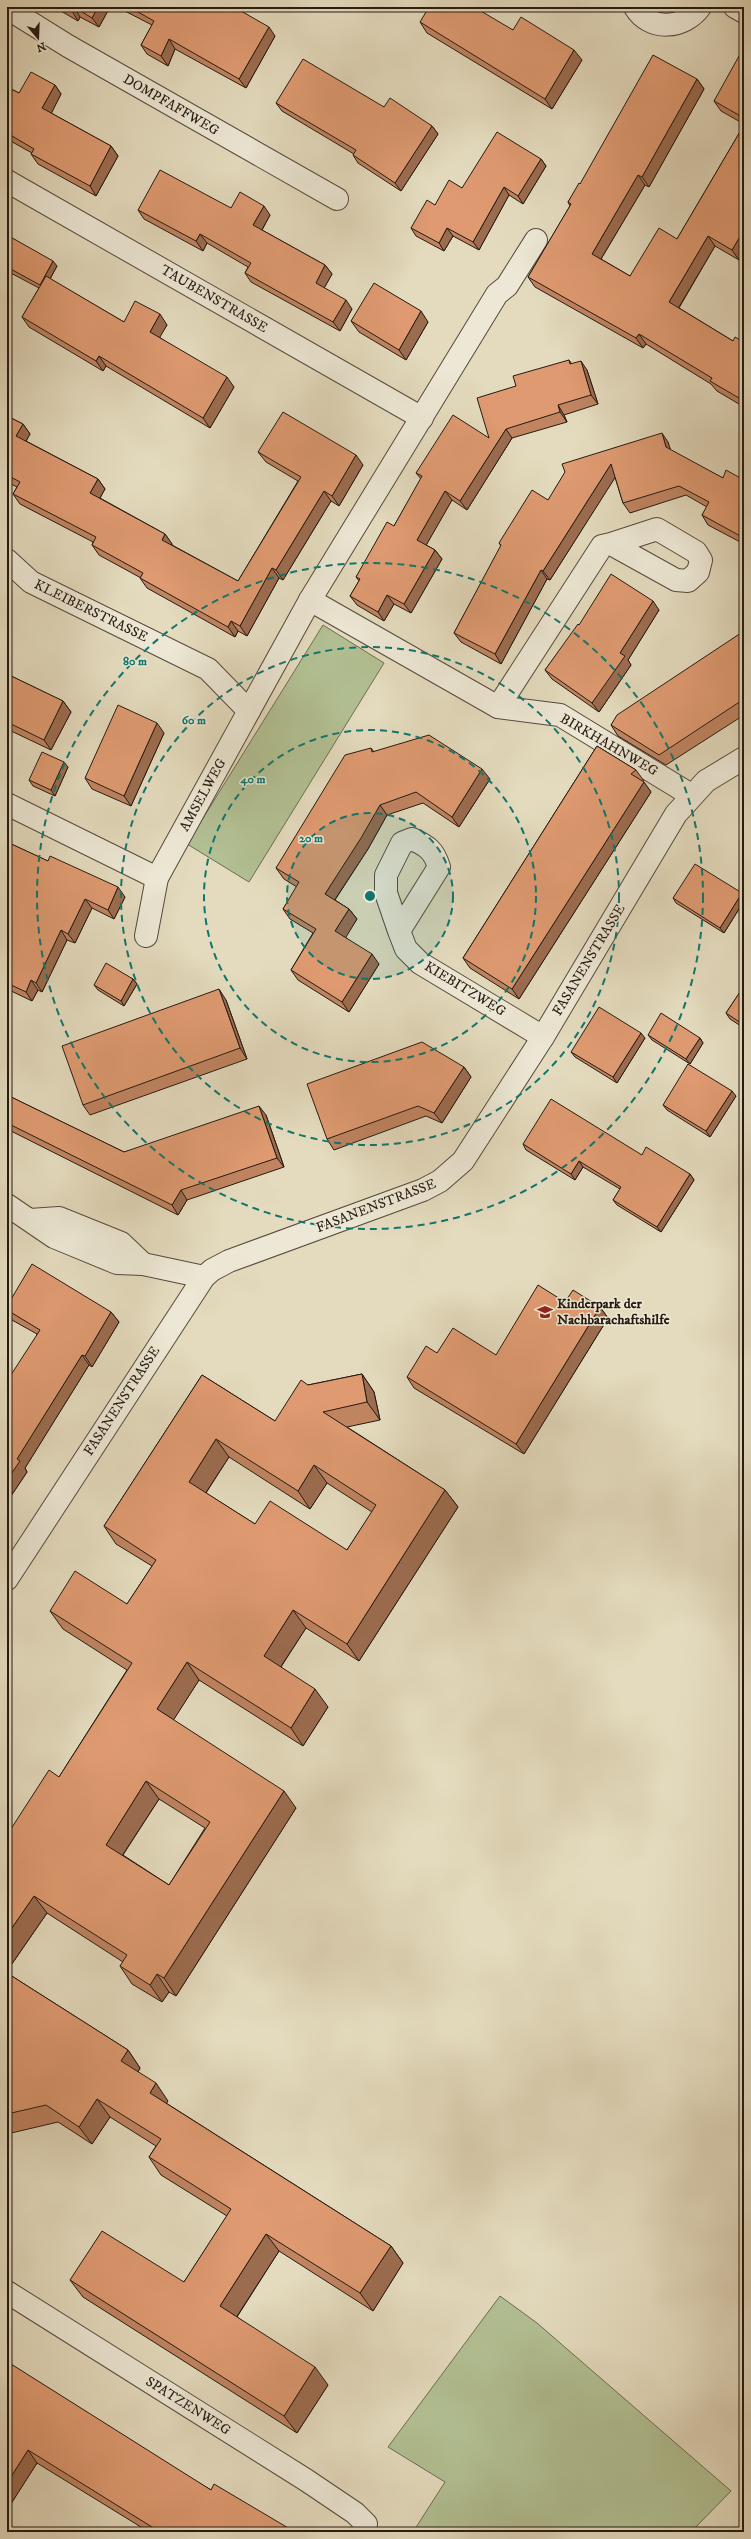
<svg xmlns="http://www.w3.org/2000/svg" width="751" height="2539" font-family="'IM FELL DW Pica',serif">
	<style>
		.green { fill: #b2c093; stroke: #6c6d52 }
		.lines { fill: none; stroke-linecap: round; stroke-linejoin: round }
		.minor-casing { stroke: #554a3d; stroke-width: 24 }
		.minor { stroke: #ede8d5; stroke-width: 22 }
		.wall { fill: #c08461; stroke: #251a12; fill-rule: evenodd }
		.shaded-wall { fill: #9c6c4f; stroke: #251a12 }
		.building { fill: #df9a71; stroke: #251a12; fill-rule: evenodd }
		.ring { fill: none; stroke: #0f766e; stroke-width: 2; stroke-dasharray: 7 5 }
		.labels { text-anchor: middle; dominant-baseline: central; stroke-width: 3; stroke-linejoin: round; paint-order: stroke }
		.street-label { font-size: 14px; fill: #251a12; stroke: #ede8d5 }
		.poi-label { font-size: 14px; font-weight: bold; fill: #251a12; stroke: #ede8d5; text-anchor: start }
		.centre { fill: #0f766e; stroke: #ede8d5; stroke-width: 2 }
		.ring-label { font-size: 12px; text-anchor: middle; font-weight: bold; fill: #0f766e; stroke: #ede8d5; stroke-width: 3; stroke-linejoin: round; paint-order: stroke }
	</style>
	<rect width="100%" height="100%" fill="#e4dbbe"/>
	<filter id="stains"><feTurbulence type="fractalNoise" baseFrequency=".005" numOctaves="4"/><feColorMatrix values="0 0 0 0 .2 0 0 0 0 .09 0 0 0 0 .02 0 0 0 .5 -.17"/></filter>
	<radialGradient id="worn" r=".72"><stop offset=".6" stop-color="#630" stop-opacity="0"/><stop offset="1" stop-color="#630" stop-opacity=".3"/></radialGradient>
	<g class="green">
		<polygon points="323,625 384,663 249,882 187,844"/>
		<polygon points="500,2296 537,2323 731,2491 691,2532 413,2532 445,2482 388,2447"/>
	</g>
	<g class="lines">
		<defs>
			<g id="minor">
				<path d="M635,7C650,32 684,29 700,7"/>
				<polyline points="735,7 744,12"/>
				<polyline points="7,8 68,46 337,199"/>
				<polyline points="7,181 422,418"/>
				<polyline points="611,544 657,529 696,552 701,560 698,572 688,581 676,580 611,544 602,546 498,707 560,715 691,795"/>
				<polyline points="7,560 31,582 208,669 249,711"/>
				<polyline points="310,600 498,707"/>
				<polyline points="7,804 157,878"/>
				<path d="M399,931L386,893V875L402,843L412,839C428,846 434,851 439,867L399,931L406,949L420,963L543,1037"/>
				<polyline points="146,936 157,878 310,600 497,294 507,286 536,240"/>
				<polyline points="7,1205 54,1237 117,1263 143,1264 121,1243 59,1218 30,1220"/>
				<polyline points="143,1264 204,1277"/>
				<polyline points="7,1579 204,1277 212,1270 229,1261 423,1190 440,1181 463,1161 543,1037 676,814 706,781 744,758"/>
				<polyline points="7,2292 306,2480 355,2513 366,2524"/>
			</g>
		</defs>
		<use href="#minor" class="minor-casing"/>
		<use href="#minor" class="minor"/>
	</g>
	<g class="wall">
		<polygon points="54,7 110,7 99,27 80,17 78,21"/>
		<polygon points="117,7 234,7 275,36 246,88 175,49 168,66 147,54 141,45 152,25"/>
		<polygon points="420,22 513,30 582,60 552,109 427,33"/>
		<polygon points="744,59 744,124 721,111 714,101"/>
		<polygon points="697,79 704,89 649,187 645,185 601,259 630,276 677,239 744,125 744,252 739,260 715,246 679,308 733,341 744,342 744,407 717,391 711,384 646,344 643,348 535,287 528,277 570,206 568,202 580,184"/>
		<polygon points="55,85 61,94 51,113 111,146 118,156 96,196 38,164 31,154 32,153 7,139 7,87 19,93"/>
		<polygon points="276,103 384,107 432,126 438,134 401,191 358,163 353,155 354,154 282,111"/>
		<polygon points="541,159 546,166 523,204 509,195 479,250 453,236 444,251 416,236 411,228 435,205 462,188"/>
		<polygon points="231,208 270,215 262,230 325,265 332,274 324,288 352,309 340,331 251,282 245,273 248,267 207,243 203,251 144,219 138,210"/>
		<polygon points="7,235 57,266 50,279 124,322 167,325 159,337 234,387 210,428 106,366 103,371 29,327 22,317 39,288 7,271"/>
		<polygon points="351,321 428,322 406,360 359,332"/>
		<polygon points="569,360 572,364 587,370 598,404 564,415 567,422 512,438 467,510 452,500 426,545 435,550 442,559 411,613 394,604 384,621 357,605 350,596 359,581 356,577 394,526 421,479 416,473 489,438 516,386"/>
		<polygon points="7,416 23,424 30,434 26,441 98,479 105,489 100,498 165,534 172,544 172,545 238,581 298,481 266,462 258,452 363,465 339,506 331,501 283,580 279,578 247,636 238,631 235,637 147,588 140,578 141,578 99,555 92,545 93,542 20,504 13,494 17,487 7,482"/>
		<polygon points="668,442 670,450 723,478 744,480 744,544 708,525 702,515 707,507 686,495 630,513 623,503 615,477 550,580 547,579 501,664 461,642 454,633 501,546 499,543 548,500"/>
		<polygon points="659,610 628,660 631,665 599,712 552,679 545,670 579,625"/>
		<polygon points="744,631 744,715 666,765 618,736 611,725"/>
		<polygon points="7,674 63,701 71,712 51,750 7,729"/>
		<polygon points="164,733 131,806 92,789 85,778"/>
		<polygon points="597,746 636,770 644,781 643,781 651,792 519,999 470,968 463,958"/>
		<polygon points="371,748 374,752 490,779 459,827 423,803 387,815 368,849 335,900 349,909 357,919 345,937 379,964 349,1012 298,980 291,970 313,933 290,919 283,909 297,887 284,879 276,868"/>
		<polygon points="68,767 55,796 33,786 29,780"/>
		<polygon points="7,833 10,837 7,842 125,897 114,919 92,908 75,943 67,940 42,992 38,990 32,1001 7,989"/>
		<polygon points="744,896 744,901 724,933 676,903 673,898"/>
		<polygon points="133,979 137,984 124,1006 98,990 94,985"/>
		<polygon points="744,986 744,1028 730,1019 726,1013"/>
		<polygon points="226,1000 247,1059 90,1115 83,1105"/>
		<polygon points="648,1035 700,1038 703,1043 690,1064 652,1040"/>
		<polygon points="645,1038 617,1083 575,1057 571,1052"/>
		<polygon points="464,1067 471,1077 442,1123 426,1116 334,1150 327,1139"/>
		<polygon points="7,1095 124,1152 266,1115 284,1167 187,1200 178,1215 7,1129"/>
		<polygon points="736,1096 710,1137 667,1110 663,1105"/>
		<polygon points="523,1144 642,1155 690,1174 694,1180 661,1232 617,1205 613,1200 620,1189 583,1167 575,1180 526,1150"/>
		<polygon points="565,1302 600,1307 608,1318 524,1454 414,1388 407,1377 437,1353 496,1355"/>
		<polygon points="7,1306 111,1312 119,1322 92,1367 89,1365 25,1468 27,1472 7,1502 37,1334 12,1320 7,1312"/>
		<path d="M362,1374L374,1392L380,1420L347,1427L445,1490L458,1507L359,1661L306,1628L281,1667L328,1707L303,1746L199,1680L173,1720L296,1808L176,1996L169,1992L162,2002L132,1984L120,1966L123,1962L47,1913L7,1971V1835L59,1777L127,1670L63,1629L50,1611L127,1604L152,1566L116,1544L104,1526L202,1375L275,1421L308,1385ZM229,1457L310,1509L327,1483L372,1512L347,1550L255,1524L206,1493ZM159,1799L205,1828L169,1885L123,1855Z"/>
		<polygon points="7,1973 128,2050 140,2068 138,2072 168,2101 166,2103 391,2246 403,2263 373,2311 279,2251 237,2317 328,2385 297,2433 83,2297 70,2280 184,2282 227,2216 161,2175 149,2157 156,2146 110,2117 92,2144 58,2122 7,2134"/>
		<polygon points="7,2370 211,2490 295,2532 149,2532 37,2463 7,2510"/>
	</g>
	<g class="shaded-wall">
		<polygon points="74,7 80,17 78,21 72,11"/>
		<polygon points="98,7 110,7 99,27 92,18"/>
		<polygon points="269,27 275,36 246,88 239,79"/>
		<polygon points="169,39 175,49 168,66 161,56"/>
		<polygon points="574,50 582,60 552,109 545,99"/>
		<polygon points="697,79 704,89 649,187 642,177"/>
		<polygon points="55,85 61,94 49,118 42,108"/>
		<polygon points="432,126 438,134 401,191 395,183"/>
		<polygon points="111,146 118,156 96,196 90,186"/>
		<polygon points="541,159 546,166 523,204 518,196"/>
		<polygon points="638,175 645,185 598,264 592,254"/>
		<polygon points="504,187 509,195 479,250 473,242"/>
		<polygon points="264,206 270,215 259,235 253,225"/>
		<polygon points="447,228 453,236 444,251 439,243"/>
		<polygon points="744,230 744,252 739,260 732,250"/>
		<polygon points="200,234 207,243 203,251 196,241"/>
		<polygon points="708,236 715,246 676,312 669,302"/>
		<polygon points="53,261 57,266 44,290 40,285"/>
		<polygon points="325,265 332,274 322,292 316,283"/>
		<polygon points="346,300 352,309 340,331 333,322"/>
		<polygon points="421,311 428,322 406,360 399,350"/>
		<polygon points="160,314 167,325 157,342 150,332"/>
		<polygon points="639,334 646,344 643,348 636,338"/>
		<polygon points="99,356 106,366 103,371 96,361"/>
		<polygon points="581,361 587,370 598,404 591,395"/>
		<polygon points="227,377 234,387 210,428 203,418"/>
		<polygon points="558,405 564,415 567,422 560,412"/>
		<polygon points="23,424 30,434 23,446 16,436"/>
		<polygon points="506,429 512,438 467,510 460,501"/>
		<polygon points="662,433 668,442 673,457 666,447"/>
		<polygon points="356,455 363,465 339,506 332,496"/>
		<polygon points="611,464 618,473 550,580 543,571"/>
		<polygon points="98,479 105,489 97,503 90,493"/>
		<polygon points="324,491 331,501 283,580 276,570"/>
		<polygon points="445,491 452,500 424,549 417,540"/>
		<polygon points="165,534 172,544 169,550 162,540"/>
		<polygon points="435,550 442,559 411,613 404,604"/>
		<polygon points="272,568 279,578 247,636 240,626"/>
		<polygon points="541,570 547,579 501,664 495,654"/>
		<polygon points="387,595 394,604 384,621 378,612"/>
		<polygon points="653,601 659,610 628,660 631,665 599,712 592,703 620,653"/>
		<polygon points="231,621 238,631 235,637 228,627"/>
		<polygon points="63,701 71,712 51,750 44,740"/>
		<polygon points="157,723 164,733 131,806 124,796"/>
		<polygon points="64,762 68,767 55,796 51,790"/>
		<polygon points="482,769 490,779 459,827 452,817"/>
		<polygon points="644,782 651,792 519,999 512,989"/>
		<polygon points="380,805 387,815 368,849 332,904 325,894"/>
		<polygon points="7,833 10,837 7,843"/>
		<polygon points="118,887 125,897 114,919 108,910"/>
		<polygon points="742,893 744,896 744,901 724,933 720,928"/>
		<polygon points="85,899 92,908 75,943 68,934"/>
		<polygon points="349,909 357,919 343,942 335,931"/>
		<polygon points="61,930 67,940 42,992 36,983"/>
		<polygon points="372,954 379,964 349,1012 342,1002"/>
		<polygon points="133,979 137,984 124,1006 121,1001"/>
		<polygon points="31,980 38,990 32,1001 26,992"/>
		<polygon points="219,989 226,1000 247,1059 240,1048"/>
		<polygon points="641,1033 645,1038 617,1083 613,1077"/>
		<polygon points="700,1038 703,1043 690,1064 686,1059"/>
		<polygon points="464,1067 471,1077 442,1123 434,1113"/>
		<polygon points="732,1091 736,1096 710,1137 706,1131"/>
		<polygon points="259,1106 266,1115 284,1167 277,1158"/>
		<polygon points="579,1161 583,1167 575,1180 571,1174"/>
		<polygon points="690,1174 694,1180 661,1232 657,1227"/>
		<polygon points="181,1190 187,1200 178,1215 172,1205"/>
		<polygon points="600,1307 608,1318 524,1454 516,1444"/>
		<polygon points="111,1312 119,1322 92,1367 85,1356"/>
		<polygon points="82,1355 89,1365 25,1468 27,1472 7,1502 7,1480 17,1459"/>
		<polygon points="362,1374 374,1392 380,1420 367,1402"/>
		<polygon points="216,1439 229,1457 201,1500 189,1482"/>
		<polygon points="314,1465 327,1483 310,1509 298,1491"/>
		<polygon points="445,1490 458,1507 359,1661 347,1644"/>
		<polygon points="293,1610 306,1628 276,1674 264,1656"/>
		<polygon points="187,1662 199,1680 169,1727 157,1709"/>
		<polygon points="315,1689 328,1707 303,1746 291,1728"/>
		<polygon points="146,1781 159,1799 118,1862 106,1845"/>
		<polygon points="284,1791 296,1808 176,1996 164,1978"/>
		<polygon points="34,1896 47,1913 7,1971 7,1935"/>
		<polygon points="157,1974 169,1992 162,2002 150,1985"/>
		<polygon points="128,2050 140,2068 133,2079 121,2061"/>
		<polygon points="156,2083 168,2101 162,2110 150,2093"/>
		<polygon points="97,2099 110,2117 92,2144 79,2127"/>
		<polygon points="266,2234 279,2251 232,2324 220,2306"/>
		<polygon points="391,2246 403,2263 373,2311 360,2293"/>
		<polygon points="315,2367 328,2385 297,2433 284,2416"/>
		<polygon points="28,2450 37,2463 7,2510 7,2483"/>
	</g>
	<g class="building">
		<polygon points="64,7 98,7 92,18 74,7 72,11"/>
		<polygon points="129,7 234,7 269,27 239,79 169,39 161,56 141,45 154,21"/>
		<polygon points="429,7 474,7 513,30 521,17 574,50 545,99 420,22"/>
		<polygon points="653,55 697,79 642,177 638,175 592,254 630,276 659,228 677,239 744,125 744,230 732,250 708,236 669,302 733,341 735,337 744,342 744,401 710,381 712,378 639,334 636,338 528,277 571,204 568,202 579,183 580,184"/>
		<polygon points="739,56 744,59 744,118 714,101"/>
		<polygon points="303,59 384,107 390,98 432,126 395,183 353,155 356,150 276,103"/>
		<polygon points="31,72 55,85 42,108 111,146 90,186 31,154 34,149 7,133 7,87 19,93"/>
		<polygon points="497,132 541,159 518,196 504,187 473,242 447,228 439,243 411,228 427,200 435,205 449,180 462,188"/>
		<polygon points="160,170 231,208 240,192 264,206 253,225 325,265 316,283 346,300 333,322 245,273 251,263 200,234 196,241 138,210"/>
		<polygon points="7,235 53,261 40,285 7,267"/>
		<polygon points="46,276 124,322 135,301 160,314 150,332 227,377 203,418 99,356 96,361 22,317"/>
		<polygon points="374,283 421,311 399,350 351,321"/>
		<polygon points="569,360 570,364 581,361 591,395 558,405 560,412 506,429 460,501 445,491 417,540 435,550 404,604 387,595 378,612 350,596 360,579 356,577 387,522 394,526 422,476 416,473 453,415 489,438 477,398 516,386 513,376"/>
		<polygon points="283,412 356,455 332,496 324,491 276,570 272,568 240,626 231,621 228,627 140,578 143,573 92,545 96,537 13,494 20,482 7,475 7,416 23,424 16,436 98,479 90,493 165,534 162,540 238,581 301,477 258,452"/>
		<polygon points="662,433 666,447 723,478 726,470 744,480 744,538 702,515 709,502 679,486 623,503 611,464 543,571 541,570 495,654 454,633 501,545 499,543 532,490 548,500 565,472 562,464"/>
		<polygon points="611,574 653,601 620,653 625,656 592,703 545,670 578,624 579,625"/>
		<polygon points="744,631 744,699 659,755 611,725 617,715"/>
		<polygon points="7,674 63,701 44,740 7,722"/>
		<polygon points="118,705 157,723 124,796 85,778"/>
		<polygon points="429,735 482,769 452,817 416,792 380,805 361,838 325,894 349,909 335,931 372,954 342,1002 291,970 316,929 283,909 299,882 276,868 345,755 371,748 372,752"/>
		<polygon points="597,746 636,770 631,774 644,782 512,989 463,958"/>
		<polygon points="42,752 64,762 51,790 29,780"/>
		<polygon points="7,842 48,861 50,856 118,887 108,910 85,899 68,934 61,930 36,983 31,980 26,992 7,983"/>
		<polygon points="695,864 742,893 720,928 673,898"/>
		<polygon points="106,963 133,979 121,1001 94,985"/>
		<polygon points="744,986 744,1025 726,1013"/>
		<polygon points="219,989 240,1048 83,1105 62,1046"/>
		<polygon points="599,1007 641,1033 613,1077 571,1052"/>
		<polygon points="661,1013 700,1038 686,1059 648,1035"/>
		<polygon points="422,1042 464,1067 434,1113 418,1106 327,1139 307,1084"/>
		<polygon points="688,1064 732,1091 706,1131 663,1105"/>
		<polygon points="7,1095 124,1152 259,1106 277,1158 181,1190 172,1205 7,1123"/>
		<polygon points="551,1099 642,1155 646,1147 690,1174 657,1227 613,1200 621,1187 579,1161 571,1174 523,1144"/>
		<polygon points="32,1264 111,1312 85,1356 82,1355 17,1459 20,1461 7,1480 7,1381 40,1330 7,1310 7,1306"/>
		<polygon points="538,1285 565,1302 573,1290 600,1307 516,1444 407,1377 426,1346 437,1353 453,1328 496,1355"/>
		<path d="M362,1374L367,1402L323,1412L445,1490L347,1644L293,1610L264,1656L315,1689L291,1728L187,1662L157,1709L284,1791L164,1978L157,1974L150,1985L120,1966L127,1955L34,1896L7,1935V1835L49,1770L59,1777L132,1663L50,1611L75,1571L127,1604L156,1560L104,1526L202,1375L275,1421L301,1380L308,1385ZM216,1439L298,1491L314,1465L376,1505L347,1550L270,1501L255,1524L189,1482ZM146,1781L210,1822L169,1885L106,1845Z"/>
		<polygon points="7,1973 128,2050 121,2061 156,2083 150,2093 391,2246 360,2293 266,2234 220,2306 315,2367 284,2416 70,2280 102,2231 184,2282 231,2209 149,2157 161,2139 97,2099 79,2127 46,2105 7,2114"/>
		<polygon points="11,2364 211,2490 214,2484 295,2532 160,2532 28,2450 7,2483 7,2370"/>
	</g>
	<circle cx="370" cy="896" r="83" fill="#0f766e" fill-opacity=".12"/>
	<g class="ring">
		<circle cx="370" cy="896" r="83"/>
		<circle cx="370" cy="896" r="166"/>
		<circle cx="370" cy="896" r="249"/>
		<circle cx="370" cy="896" r="333"/>
	</g>
	<defs>
		<symbol id="school-bare" viewBox="-9 -9 18 18"><path d="M0-5L7-2L0 1L-7-2ZM-4 1L0 2.5L4 1V4Q0 6-4 4Z" fill="#8f2418" stroke="#ede8d5" stroke-width="2.5" paint-order="stroke"/></symbol>
	</defs>
	<g fill-rule="evenodd">
		<use href="#school-bare" x="534" y="1301" width="22" height="22"/>
	</g>
	<g class="labels">
		<g class="street-label">
			<text transform="translate(171 105) rotate(30)">DOMPFAFFWEG</text>
			<text transform="translate(214 299) rotate(30)">TAUBENSTRASSE</text>
			<text transform="translate(91 611) rotate(26)">KLEIBERSTRASSE</text>
			<text transform="translate(609 745) rotate(30)">BIRKHAHNWEG</text>
			<text transform="translate(203 795) rotate(-61)">AMSELWEG</text>
			<text transform="translate(589 960) rotate(-59)">FASANENSTRASSE</text>
			<text transform="translate(465 989) rotate(31)">KIEBITZWEG</text>
			<text transform="translate(376 1206) rotate(-21)">FASANENSTRASSE</text>
			<text transform="translate(122 1401) rotate(-57)">FASANENSTRASSE</text>
			<text transform="translate(188 2406) rotate(32)">SPATZENWEG</text>
		</g>
		<g class="poi-label">
			<text x="557" y="1304">Kinderpark der<tspan x="557" dy="16">Nachbarachaftshilfe</tspan></text>
		</g>
	</g>
	<circle cx="370" cy="896" r="6" class="centre"/>
	<g class="ring-label">
		<text x="135" y="665">80 m</text>
		<text x="194" y="724">60 m</text>
		<text x="253" y="783">40 m</text>
		<text x="311" y="842">20 m</text>
	</g>
	<rect width="751" height="2539" fill="none" stroke="#e4dbbe" stroke-width="24"/>
	<rect x="8" y="8" width="735" height="2523" fill="none" stroke="#251a12" stroke-width="2"/>
	<rect x="12" y="12" width="727" height="2515" fill="none" stroke="#251a12"/>
	<g transform="translate(38 38) rotate(161)" stroke="#ede8d5" stroke-width="3" paint-order="stroke">
	<path d="M0-3L7 15L0 10L-7 15Z" fill="#251a12"/>
	<text y="-6" font-size="11" font-weight="bold" text-anchor="middle" fill="#251a12">N</text>
	</g>
	<rect width="100%" height="100%" filter="url(#stains)"/>
	<rect width="100%" height="100%" fill="url(#worn)"/>
</svg>
